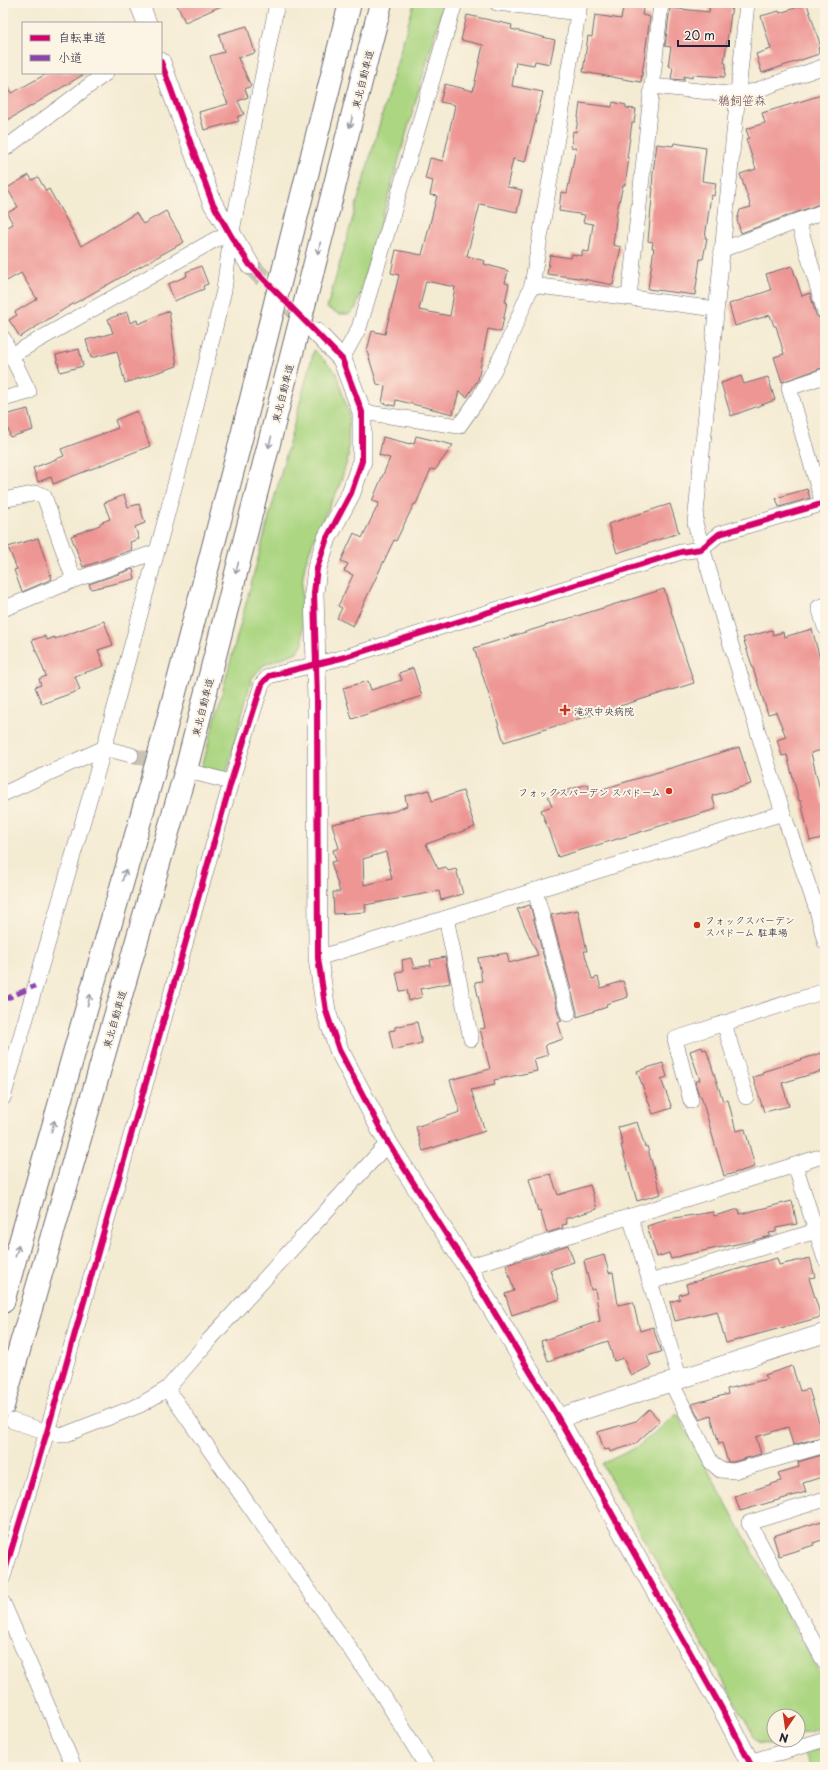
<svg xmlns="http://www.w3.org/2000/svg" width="828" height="1770" font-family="'Playpen Sans','Klee One',sans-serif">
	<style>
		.green { fill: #acd682; stroke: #677c5e }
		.building { fill: #ee9694; fill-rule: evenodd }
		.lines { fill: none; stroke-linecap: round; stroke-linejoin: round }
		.minor-tunnel { stroke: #cac3b5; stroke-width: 15; stroke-dasharray: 15 8; stroke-linecap: butt }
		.tertiary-tunnel { stroke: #cac3b5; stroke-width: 19; stroke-dasharray: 19 10; stroke-linecap: butt }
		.minor-casing { stroke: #6c6870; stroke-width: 16 }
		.tertiary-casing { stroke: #6c6870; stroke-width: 20 }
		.motorway-casing { stroke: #6c6870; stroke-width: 24 }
		.minor { stroke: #fff; stroke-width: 15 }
		.tertiary { stroke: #fff; stroke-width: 19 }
		.motorway { stroke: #fff; stroke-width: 22 }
		.quiet { stroke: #8e44ad; stroke-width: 5; stroke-dasharray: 10 5; stroke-linecap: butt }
		.cycleway-casing { stroke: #fcf5e5; stroke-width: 8 }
		.cycleway { stroke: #d6006c; stroke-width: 6 }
		.oneway { stroke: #9c9ca7 }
		.poi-dot { fill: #c8321e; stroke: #fcf5e5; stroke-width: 1.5 }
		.labels { text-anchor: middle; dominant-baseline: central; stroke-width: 4; stroke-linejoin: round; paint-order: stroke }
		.street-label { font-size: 10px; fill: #22223b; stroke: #fcf5e5 }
		.poi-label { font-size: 10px; fill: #22223b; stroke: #fcf5e5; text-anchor: start }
		.quarter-label { font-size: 12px; fill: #694b5a; stroke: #fcf5e5 }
	</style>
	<rect width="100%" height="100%" fill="#fcf5e5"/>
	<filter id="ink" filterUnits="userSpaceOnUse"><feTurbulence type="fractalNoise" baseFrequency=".025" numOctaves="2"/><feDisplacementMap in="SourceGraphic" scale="8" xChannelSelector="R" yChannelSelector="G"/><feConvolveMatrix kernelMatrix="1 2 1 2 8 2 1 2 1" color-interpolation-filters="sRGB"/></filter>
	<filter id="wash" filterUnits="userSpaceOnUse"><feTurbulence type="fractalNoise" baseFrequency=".012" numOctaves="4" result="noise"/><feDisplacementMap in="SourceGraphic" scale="16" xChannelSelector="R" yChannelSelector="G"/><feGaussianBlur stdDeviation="0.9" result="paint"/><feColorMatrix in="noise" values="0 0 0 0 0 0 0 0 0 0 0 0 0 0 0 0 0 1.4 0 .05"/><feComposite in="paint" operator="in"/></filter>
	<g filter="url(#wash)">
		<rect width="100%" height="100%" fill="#f4ebd3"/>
		<g class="green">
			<polygon points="414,3 444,3 356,308 349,314 339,314 327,308"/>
			<polygon points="314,350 336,372 349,414 348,458 339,487 316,533 305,564 302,583 303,643 297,652 264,665 252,678 226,774 202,767"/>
			<polygon points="677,1414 825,1683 825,1727 798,1735 798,1716 774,1716 774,1740 782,1740 770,1744 758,1743 602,1464 637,1447"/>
			<polygon points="825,1746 825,1767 810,1767 804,1752"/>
		</g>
		<g id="blocks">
			<g class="building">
				<polygon points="176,3 228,3 185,22"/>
				<polygon points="624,3 644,3 642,15 650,17 641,82 583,72 588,36 592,37 595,15 621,19"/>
				<polygon points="710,3 732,6 724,63 726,63 725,77 692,75 692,78 684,76 684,80 671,79 673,67 668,66 671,47 665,46 670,8 709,12"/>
				<polygon points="807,4 821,47 818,48 819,54 762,73 756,54 771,49 761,16 779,11 780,13"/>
				<path d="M467,15L512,25L511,29L555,40L550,64L535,61L534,65L516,62L512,86L543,92L525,162L513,159L507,187L522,190L517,212L480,204L467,256L485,261L484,264L508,271L505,283L509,284L505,302H507L501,332L488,329L478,380L467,397L459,391L453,414L396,400L395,406L382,403L385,386L377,384L367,351L372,331L385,334L399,275L391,273L396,250L422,255L437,196L430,195L433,181L425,179L430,158L443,161L455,105L440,102L445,84L473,91L483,45L461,40ZM426,281L455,287L450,316L419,310Z"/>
				<polygon points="247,26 255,53 238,58 251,86 245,89 248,97 238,101 244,114 237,117 239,121 204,130 199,112 228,104 218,81 210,56 224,52 219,34"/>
				<polygon points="48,73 86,73 3,123 3,77 12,93"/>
				<polygon points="825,94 825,202 741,233 737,220 740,210 751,207 740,174 756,169 746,139 749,138 746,129 765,123 762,113"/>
				<polygon points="613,102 626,105 626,108 636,109 634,123 632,123 627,158 629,158 625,185 623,185 617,211 613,245 621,247 613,285 578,278 547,274 550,255 571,258 572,254 582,256 582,251 589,252 593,224 583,222 585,215 559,211 561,192 567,193 576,148 571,147 573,131 576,132 580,103 612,107"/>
				<polygon points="674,143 706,148 702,181 716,183 714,196 711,195 705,238 707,238 703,259 700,259 695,295 648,289 654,248 652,248 653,242 648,241 653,188 652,188 653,172 657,144 673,146"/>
				<polygon points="29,175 32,180 38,177 46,191 49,189 81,246 136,213 143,224 166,211 184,242 66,308 20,337 9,320 17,315 15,312 37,299 21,273 3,283 3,230 13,224 7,213 18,207 7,188"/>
				<polygon points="201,266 208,284 203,286 204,289 174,301 168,284 187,276 186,272"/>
				<polygon points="792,266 802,296 810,293 816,315 821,320 825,333 825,367 782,382 774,357 784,354 776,326 774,326 770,315 735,326 729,304 771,290 766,274"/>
				<polygon points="169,311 177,366 125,383 117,351 91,358 86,340 113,333 108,319 127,312 130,323 137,320 138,324"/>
				<polygon points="79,349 83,366 60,372 56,355"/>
				<polygon points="741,376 744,384 768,377 775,400 731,416 721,383"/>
				<polygon points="28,409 33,430 10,437 5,415"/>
				<polygon points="137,411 150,446 53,484 51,477 38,482 33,468 64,456 61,449 118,428 115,420"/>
				<polygon points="416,436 453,445 435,470 431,469 416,504 414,504 396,541 394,540 353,626 337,618 342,608 338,606 353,575 344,571 348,564 341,561 354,533 362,538 379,503 372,501 390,458 379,455 383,437 410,444 410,443 414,444"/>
				<polygon points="807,489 810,498 779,507 776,498"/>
				<polygon points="124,495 128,507 139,504 145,523 135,527 139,539 130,542 132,550 83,567 71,536 100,525 100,523 110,519 104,503"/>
				<polygon points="670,504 679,533 617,553 608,524"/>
				<polygon points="38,538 52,579 22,592 14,570 17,569 8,547"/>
				<polygon points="133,569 135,579 91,589 89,584"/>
				<polygon points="664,589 694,683 504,742 474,648"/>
				<polygon points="104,621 113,645 98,650 104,666 75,676 80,690 42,704 35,687 41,685 39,679 46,676 32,640 45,636 47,640 55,637 55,639"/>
				<polygon points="812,629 825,678 825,749 811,753 825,810 825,837 810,841 801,801 799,801 787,755 782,756 777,740 786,737 776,712 768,714 743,638 772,630 773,635 783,632 784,637"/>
				<polygon points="413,668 422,696 352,719 343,688 368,681 371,690 402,680 399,673"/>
				<polygon points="739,747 751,784 712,796 716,809 558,857 541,810 552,806 548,796 588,784 590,793"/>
				<path d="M429,790L432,801L463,791L475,827L426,844L438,869L446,867L448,871L456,869L463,894L441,900L439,891L365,905L366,912L334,914L333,892H340L331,862L336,861L333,850L339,848L332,824L395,811L407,806L405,796ZM386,852L392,879L364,885L363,859Z"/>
				<polygon points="530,905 559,1016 562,1021 558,1022 563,1039 545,1045 548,1055 534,1059 537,1071 494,1080 495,1085 471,1090 485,1131 423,1151 416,1127 460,1112 450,1080 490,1069 480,1029 485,1028 475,982 482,981 478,958 507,953 509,963 538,955 517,909"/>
				<polygon points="578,910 587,951 584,951 592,979 598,977 601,988 623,981 628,997 606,1004 607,1007 577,1017 577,1012 551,915"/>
				<polygon points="445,957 450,983 420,989 422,997 409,1001 407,990 400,991 396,972 403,971 402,960 411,958 414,968 431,965 430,960"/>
				<polygon points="417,1022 422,1043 393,1050 389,1031 395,1030 395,1027"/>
				<polygon points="702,1047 703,1050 706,1049 723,1101 728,1100 736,1131 745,1129 755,1167 724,1176 701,1096 699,1096 695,1082 700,1080 690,1051"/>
				<polygon points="825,1052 825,1070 782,1083 789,1106 764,1112 753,1077 763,1074 762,1072"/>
				<polygon points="663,1063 667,1077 661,1079 672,1108 653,1114 637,1071"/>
				<polygon points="637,1122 645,1147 647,1146 661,1194 637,1201 621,1145 623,1145 618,1127"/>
				<polygon points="551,1174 558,1195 590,1185 597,1209 565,1219 567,1224 562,1225 563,1228 547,1233 540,1210 538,1211 529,1179"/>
				<polygon points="792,1201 797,1224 776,1228 776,1232 769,1233 770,1236 751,1241 684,1255 671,1259 669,1253 657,1257 647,1226 674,1218 713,1212 714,1216 739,1209 740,1214"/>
				<polygon points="568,1245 574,1262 550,1270 560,1299 512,1315 505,1294 514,1291 506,1265"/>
				<polygon points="604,1255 609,1273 613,1272 618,1305 633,1302 640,1331 653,1327 661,1352 647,1356 651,1366 631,1376 623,1358 614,1361 608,1341 548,1361 541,1341 600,1321 595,1289 591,1290 584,1261"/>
				<polygon points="777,1258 779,1265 810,1258 815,1277 809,1278 821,1317 726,1343 717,1311 675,1321 670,1302 680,1299 679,1295 688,1292 686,1284"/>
				<polygon points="792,1366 800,1391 809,1389 819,1423 825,1422 825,1436 793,1445 788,1427 756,1437 761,1454 733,1462 728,1462 722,1443 719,1444 711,1416 700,1420 692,1404 728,1394 727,1389 767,1379 765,1375"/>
				<polygon points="649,1409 660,1421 635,1444 610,1452 609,1449 604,1450 598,1432 636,1421"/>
				<polygon points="825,1454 825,1476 803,1483 806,1492 740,1511 735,1496 781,1481 778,1473 799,1467 798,1462"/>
				<polygon points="825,1520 825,1539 813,1543 814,1545 779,1556 773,1536"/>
			</g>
		</g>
	</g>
	<g filter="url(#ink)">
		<use href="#blocks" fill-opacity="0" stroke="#6c6870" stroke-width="1"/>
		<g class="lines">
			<polyline class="minor-tunnel" points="131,755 195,772"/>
			<polyline class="tertiary-tunnel" points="250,265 310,326"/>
			<defs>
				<g id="minor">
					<polyline points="497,3 579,13"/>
					<polyline points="747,3 695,523 728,635 783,813 817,910 825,942"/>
					<polyline points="652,86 738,95 754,91 825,66"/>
					<polyline points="3,150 106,73"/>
					<polyline points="798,221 825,312"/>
					<polyline points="721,250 825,211"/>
					<polyline points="532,285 716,309"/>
					<polyline points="629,297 661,3"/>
					<polyline points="3,338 29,392 3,399"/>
					<polyline points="12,355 216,239 231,236"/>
					<polyline points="342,359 359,328 455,3"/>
					<polyline points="362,412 459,426 479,398 506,347 532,285 580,3"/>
					<polyline points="3,500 37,493 44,496 74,580"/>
					<polyline points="823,504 789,388 825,376"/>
					<polyline points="825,605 819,607 825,627"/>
					<polyline points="3,609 74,580 156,552"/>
					<polyline points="196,773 231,782"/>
					<polyline points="3,794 104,748 131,755"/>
					<polyline points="535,890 568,1014"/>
					<polyline points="446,918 471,1039"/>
					<polyline points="318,958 783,813"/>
					<polyline points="724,1023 746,1097"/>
					<polyline points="3,1098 104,748 194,414 224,290 231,236 277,3"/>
					<polyline points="691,1101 675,1039 825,991"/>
					<polyline points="388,1143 210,1339 167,1389 384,1697 427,1767"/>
					<polyline points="795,1165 825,1155"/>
					<polyline points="630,1216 680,1380"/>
					<polyline points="467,1267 795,1165 825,1259"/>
					<polyline points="650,1282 816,1231"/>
					<polyline points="671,1382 711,1462 720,1470 734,1471 825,1445"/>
					<polyline points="13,1421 47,1432 64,1435 140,1405 167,1389"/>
					<polyline points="825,1499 749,1523 825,1663"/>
					<polyline points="3,1577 47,1432 231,782 262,684 269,676 345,657 681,552 701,549 719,534 825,503"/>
					<polyline points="3,1603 74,1767"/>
					<polyline points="750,1762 825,1739"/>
				</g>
				<g id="tertiary">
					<polyline points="139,3 147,23"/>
					<polyline points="161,62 212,202 250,265"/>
					<polyline points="316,332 342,359 362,412 362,461 351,493 327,538 317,568 314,593 317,701 318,958 326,1011 339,1050 388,1143 467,1267 558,1418 726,1716 752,1767"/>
					<polyline points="558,1418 825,1333"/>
				</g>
				<g id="motorway">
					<polyline points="3,1302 159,754 239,447 350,3"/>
					<polyline points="3,1406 187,766 381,3"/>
				</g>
			</defs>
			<use href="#minor" class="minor-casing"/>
			<use href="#tertiary" class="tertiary-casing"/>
			<use href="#motorway" class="motorway-casing"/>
			<use href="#minor" class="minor"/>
			<use href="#tertiary" class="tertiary"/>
			<use href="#motorway" class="motorway"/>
			<polyline class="quiet" points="3,1000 35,986"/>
			<defs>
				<g id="cycleway">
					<polyline points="161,62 212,202 231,236 250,265 342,359 362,412 362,461 351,493 327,538 317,568 314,593 317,701 318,958 326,1011 339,1050 388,1143 467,1267 558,1418 726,1716 752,1767"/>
					<polyline points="3,1577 47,1432 231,782 262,684 269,676 345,657 681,552 701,549 719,534 825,503"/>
				</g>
			</defs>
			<use href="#cycleway" class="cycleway-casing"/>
			<use href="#cycleway" class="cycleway"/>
		</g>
		<defs><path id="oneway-shaft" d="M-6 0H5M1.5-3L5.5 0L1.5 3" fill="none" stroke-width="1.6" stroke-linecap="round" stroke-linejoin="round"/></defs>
		<g class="oneway">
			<use href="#oneway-shaft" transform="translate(351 122) rotate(104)"/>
			<use href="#oneway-shaft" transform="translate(319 248) rotate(104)"/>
			<use href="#oneway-shaft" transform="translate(270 442) rotate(104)"/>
			<use href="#oneway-shaft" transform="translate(237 568) rotate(104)"/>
			<use href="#oneway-shaft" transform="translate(124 875) rotate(-74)"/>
			<use href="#oneway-shaft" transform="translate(89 1000) rotate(-74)"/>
			<use href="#oneway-shaft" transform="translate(53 1126) rotate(-74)"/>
			<use href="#oneway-shaft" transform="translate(17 1251) rotate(-74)"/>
		</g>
	</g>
	<g class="poi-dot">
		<path d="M563 704h4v4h4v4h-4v4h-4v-4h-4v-4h4z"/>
		<circle cx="669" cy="791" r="4"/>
		<circle cx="697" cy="925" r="4"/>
	</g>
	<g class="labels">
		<g class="street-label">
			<text transform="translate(362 79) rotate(-76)">東北自動車道</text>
			<text transform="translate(282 393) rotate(-76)">東北自動車道</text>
			<text transform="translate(202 707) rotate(-76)">東北自動車道</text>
			<text transform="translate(114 1019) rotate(-74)">東北自動車道</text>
		</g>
		<g class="poi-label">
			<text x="574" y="710">滝沢中央病院</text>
			<text x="661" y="791" text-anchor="end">フォックスバーデン スパドーム</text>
			<text x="705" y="919">フォックスバーデン<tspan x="705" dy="12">スパドーム 駐車場</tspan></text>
		</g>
		<g class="quarter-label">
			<text x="742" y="100">鵜飼笹森</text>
		</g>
	</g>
	<rect width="828" height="1770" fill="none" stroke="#fcf5e5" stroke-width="16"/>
	<rect x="22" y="22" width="140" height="52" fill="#fcf5e5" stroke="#a5a1a1"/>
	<rect x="30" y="35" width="20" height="6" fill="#d6006c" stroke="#a5a1a1"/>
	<text x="58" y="42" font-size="12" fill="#22223b">自転車道</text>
	<rect x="30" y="55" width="20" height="6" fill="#8e44ad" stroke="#a5a1a1"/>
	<text x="58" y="62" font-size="12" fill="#22223b">小道</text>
	<g transform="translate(786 1728) rotate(193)"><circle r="19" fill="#fcf5e5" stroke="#a5a1a1"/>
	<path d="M0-3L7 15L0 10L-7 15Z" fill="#c8321e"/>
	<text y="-6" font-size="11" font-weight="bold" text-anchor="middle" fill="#22223b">N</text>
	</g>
	<path d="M678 40v6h51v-6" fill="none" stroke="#22223b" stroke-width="2"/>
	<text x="684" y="40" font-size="12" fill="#22223b" stroke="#fcf5e5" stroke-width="3" paint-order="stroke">20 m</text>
</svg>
